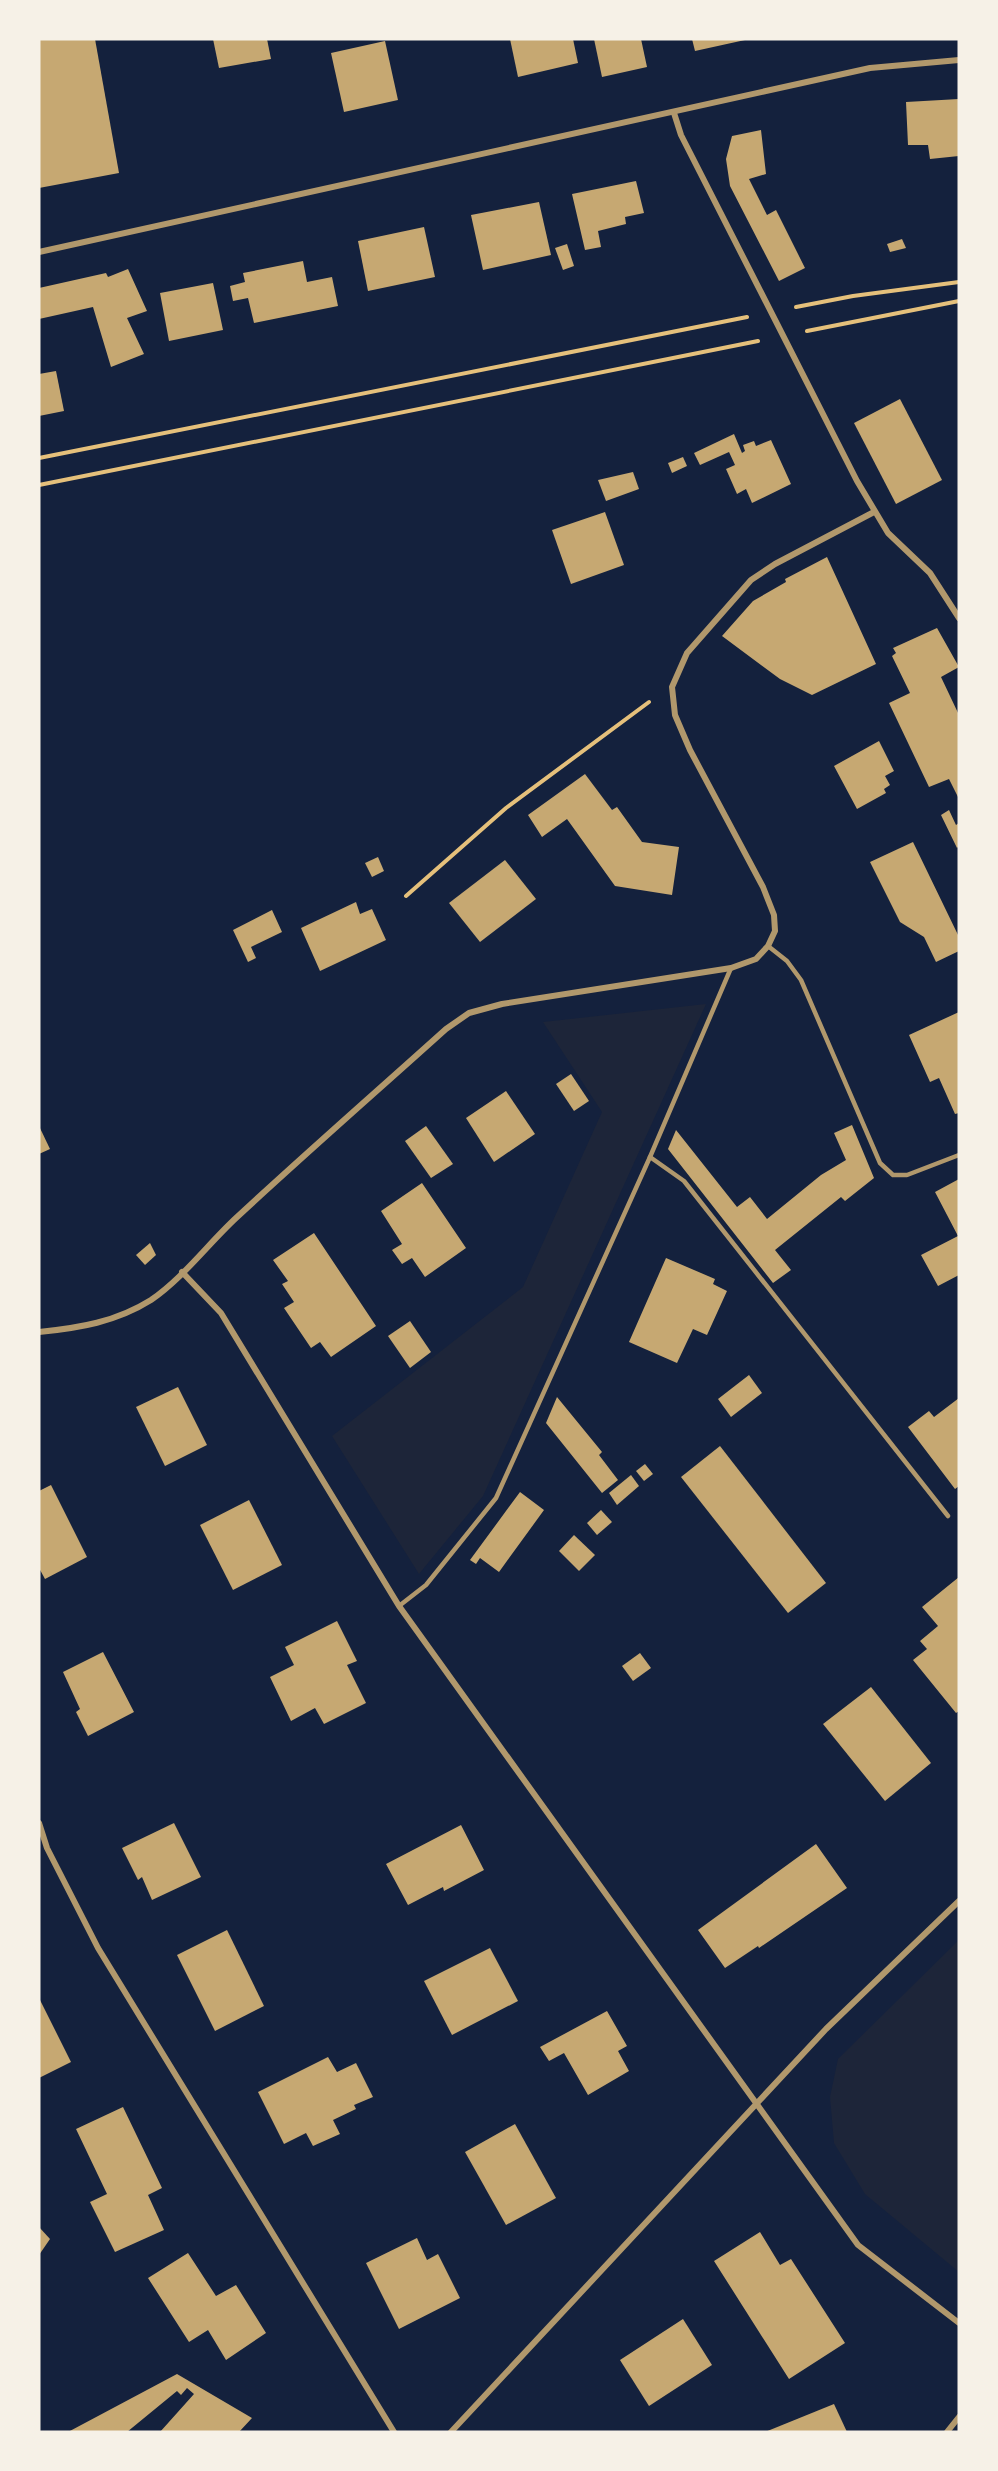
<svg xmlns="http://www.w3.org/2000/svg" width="998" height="2471" font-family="'DejaVu Sans',sans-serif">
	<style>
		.green { fill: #1d2539 }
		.building { fill: #c6a872 }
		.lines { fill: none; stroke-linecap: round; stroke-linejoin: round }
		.path { stroke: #e5c07b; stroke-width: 4 }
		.service { stroke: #b1986c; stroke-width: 4.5 }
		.minor { stroke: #b1986c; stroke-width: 6 }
	</style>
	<rect width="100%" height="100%" fill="#14213d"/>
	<g class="green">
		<polygon points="706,1004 483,1496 419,1574 332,1436 523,1287 602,1112 543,1022"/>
		<polygon points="959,1940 959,2272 865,2194 834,2143 830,2097 838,2059"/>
	</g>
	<g class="building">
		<polygon points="39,39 95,39 119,173 39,188"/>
		<polygon points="213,39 267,39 271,59 219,68"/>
		<polygon points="510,39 573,39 578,63 518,77"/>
		<polygon points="594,39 641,39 647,67 602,77"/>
		<polygon points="692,39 745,39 745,40 695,51"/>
		<polygon points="385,41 398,100 344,112 331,53"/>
		<polygon points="959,99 959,156 930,159 928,145 908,145 906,102"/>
		<polygon points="761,130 766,174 749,179 767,215 776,210 805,268 779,281 730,186 726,159 732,136"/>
		<polygon points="636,181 644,213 625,217 626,224 598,231 601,247 585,250 572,194"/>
		<polygon points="539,202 551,255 483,270 471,215"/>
		<polygon points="424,227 435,277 368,291 358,241"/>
		<polygon points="902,239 906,248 890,252 887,244"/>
		<polygon points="567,244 574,266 563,270 555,248"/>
		<polygon points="303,261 307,282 332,277 338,306 254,323 248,298 233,301 230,286 245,282 243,273"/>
		<polygon points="128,269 147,311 127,318 144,354 111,367 93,307 39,319 39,288 106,273 108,277"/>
		<polygon points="213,283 223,330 169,341 160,293"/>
		<polygon points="56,371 64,411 39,416 39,374"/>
		<polygon points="900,399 942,480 896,504 854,423"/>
		<polygon points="734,434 742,453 745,451 743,445 754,441 756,446 771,440 791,484 752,503 746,489 737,494 726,469 735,465 729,452 700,465 694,453"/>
		<polygon points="683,457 687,466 672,473 668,463"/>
		<polygon points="633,472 639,489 606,501 598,480"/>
		<polygon points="605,512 624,565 571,584 552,530"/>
		<polygon points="827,557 876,664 812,695 780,679 722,636 753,601 786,582 785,579"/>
		<polygon points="937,628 959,667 941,677 959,715 959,799 949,779 929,787 889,703 910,693 892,656 896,653 893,648"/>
		<polygon points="879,741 894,771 885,776 890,785 884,789 886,793 857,809 834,766"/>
		<polygon points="585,774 612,810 617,807 642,842 679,847 672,895 615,886 567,819 542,837 528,815"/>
		<polygon points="949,810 956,825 959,823 959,846 957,848 941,815"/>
		<polygon points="913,842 959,937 959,951 936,962 924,937 900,922 870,862"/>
		<polygon points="378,857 384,871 372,877 365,863"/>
		<polygon points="505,860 536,899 480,942 449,903"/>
		<polygon points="356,902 360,914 372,909 386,940 320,971 301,928"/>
		<polygon points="272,910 282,932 251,947 256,958 248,962 233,930"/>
		<polygon points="959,1012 959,1113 955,1114 939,1078 930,1082 909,1035"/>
		<polygon points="571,1074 589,1101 574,1111 556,1084"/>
		<polygon points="506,1091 535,1134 494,1162 466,1118"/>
		<polygon points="852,1125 874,1178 845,1201 841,1197 775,1250 791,1270 773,1283 668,1149 676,1130 737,1207 750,1197 767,1219 821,1175 846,1160 834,1133"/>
		<polygon points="39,1126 50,1149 39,1154"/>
		<polygon points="426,1126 453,1164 431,1178 405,1141"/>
		<polygon points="959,1179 959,1275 938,1286 921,1255 958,1236 935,1192"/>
		<polygon points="422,1183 466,1248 425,1277 412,1258 402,1264 392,1250 402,1244 381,1211"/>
		<polygon points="314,1233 376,1326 331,1357 320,1342 311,1348 284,1308 294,1302 282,1284 288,1281 273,1260"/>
		<polygon points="150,1243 156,1255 145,1265 136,1255"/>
		<polygon points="666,1258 715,1279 713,1284 727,1291 707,1335 693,1329 677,1363 629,1342"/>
		<polygon points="410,1321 431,1352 410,1368 388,1336"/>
		<polygon points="749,1375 762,1393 731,1417 718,1399"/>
		<polygon points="178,1387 207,1445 165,1466 136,1407"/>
		<polygon points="557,1397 602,1452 599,1455 618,1480 602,1493 546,1423"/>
		<polygon points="959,1398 959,1486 955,1489 908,1427 929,1411 934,1417"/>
		<polygon points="720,1446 826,1583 788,1613 681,1477"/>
		<polygon points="645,1464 653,1474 644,1481 636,1471"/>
		<polygon points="631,1475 639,1486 617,1505 609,1493"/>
		<polygon points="51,1485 87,1557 45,1579 39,1568 39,1491"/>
		<polygon points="520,1492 544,1510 499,1572 480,1558 476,1564 470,1560"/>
		<polygon points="249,1500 282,1565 233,1590 200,1525"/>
		<polygon points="601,1510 612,1522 597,1535 587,1523"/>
		<polygon points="574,1535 595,1555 579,1571 559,1551"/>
		<polygon points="959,1577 959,1711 956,1713 913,1660 927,1649 920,1641 938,1626 922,1607"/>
		<polygon points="337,1621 357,1661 347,1665 366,1703 324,1724 315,1708 291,1721 270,1677 294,1665 285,1647"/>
		<polygon points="103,1652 134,1712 88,1736 76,1712 80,1709 63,1672"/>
		<polygon points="640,1653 651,1668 633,1681 622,1666"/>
		<polygon points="871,1687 931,1763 885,1801 823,1724"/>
		<polygon points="174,1823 201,1877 152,1900 142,1877 138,1880 122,1848"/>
		<polygon points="461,1825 484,1870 444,1891 443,1887 408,1905 386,1864"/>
		<polygon points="816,1844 847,1888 759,1948 758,1946 725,1968 698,1930"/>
		<polygon points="227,1930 264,2006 215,2031 177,1955"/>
		<polygon points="490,1948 518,2001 452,2035 424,1981"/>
		<polygon points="39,1998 71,2062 39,2078"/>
		<polygon points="607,2011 627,2046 618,2051 629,2071 588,2095 564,2053 549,2061 540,2047"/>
		<polygon points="328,2057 337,2072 356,2063 373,2097 354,2105 356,2109 333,2120 340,2134 313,2146 306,2133 284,2144 258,2092"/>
		<polygon points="123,2107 162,2188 148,2195 164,2230 115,2252 90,2202 107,2194 76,2129"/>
		<polygon points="515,2124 556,2198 506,2225 465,2152"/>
		<polygon points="39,2227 50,2239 39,2255"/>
		<polygon points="760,2232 780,2265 791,2259 845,2343 789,2379 714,2261"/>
		<polygon points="417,2238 427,2260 438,2254 460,2298 399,2329 366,2263"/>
		<polygon points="188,2253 216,2296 236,2285 266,2333 226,2360 208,2330 189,2342 148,2278"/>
		<polygon points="683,2319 712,2365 649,2406 620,2360"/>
		<polygon points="177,2374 252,2418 239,2432 160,2432 194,2394 187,2388 181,2395 177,2391 127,2432 68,2432"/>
		<polygon points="834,2404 847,2432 765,2432"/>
	</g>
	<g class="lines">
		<g class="path">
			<polyline points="796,307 853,296 959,282"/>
			<polyline points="807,331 959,301"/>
			<polyline points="39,458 747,317"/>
			<polyline points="39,485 758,341"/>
			<polyline points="406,896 506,808 649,702"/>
		</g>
		<g class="service">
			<polyline points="768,946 787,961 801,980 880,1163 893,1175 907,1175 959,1155"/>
			<polyline points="650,1157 684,1181 948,1516"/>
			<polyline points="399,1606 426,1585 496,1498 650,1157 731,968"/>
		</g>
		<g class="minor">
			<polyline points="674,113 681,135 857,481 888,533 930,573 959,618"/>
			<polyline points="39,252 870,68 959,60"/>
			<polyline points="182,1272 221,1313 399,1606 858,2245 959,2323"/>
			<path d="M39,1332C79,1328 116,1322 151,1300C183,1278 208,1244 236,1218C305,1154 376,1092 446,1029L469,1013L502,1004L731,968L756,959L768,946L775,931L774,915L763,887L690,750L675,715L672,687L687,653L751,580L775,564L874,512"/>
			<polyline points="39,1823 47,1848 98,1948 394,2432"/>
			<polyline points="451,2432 826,2029 959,1901"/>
			<polyline points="947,2432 959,2417"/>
		</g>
	</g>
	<rect width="998" height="2471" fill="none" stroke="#f6f1e7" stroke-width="81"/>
</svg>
